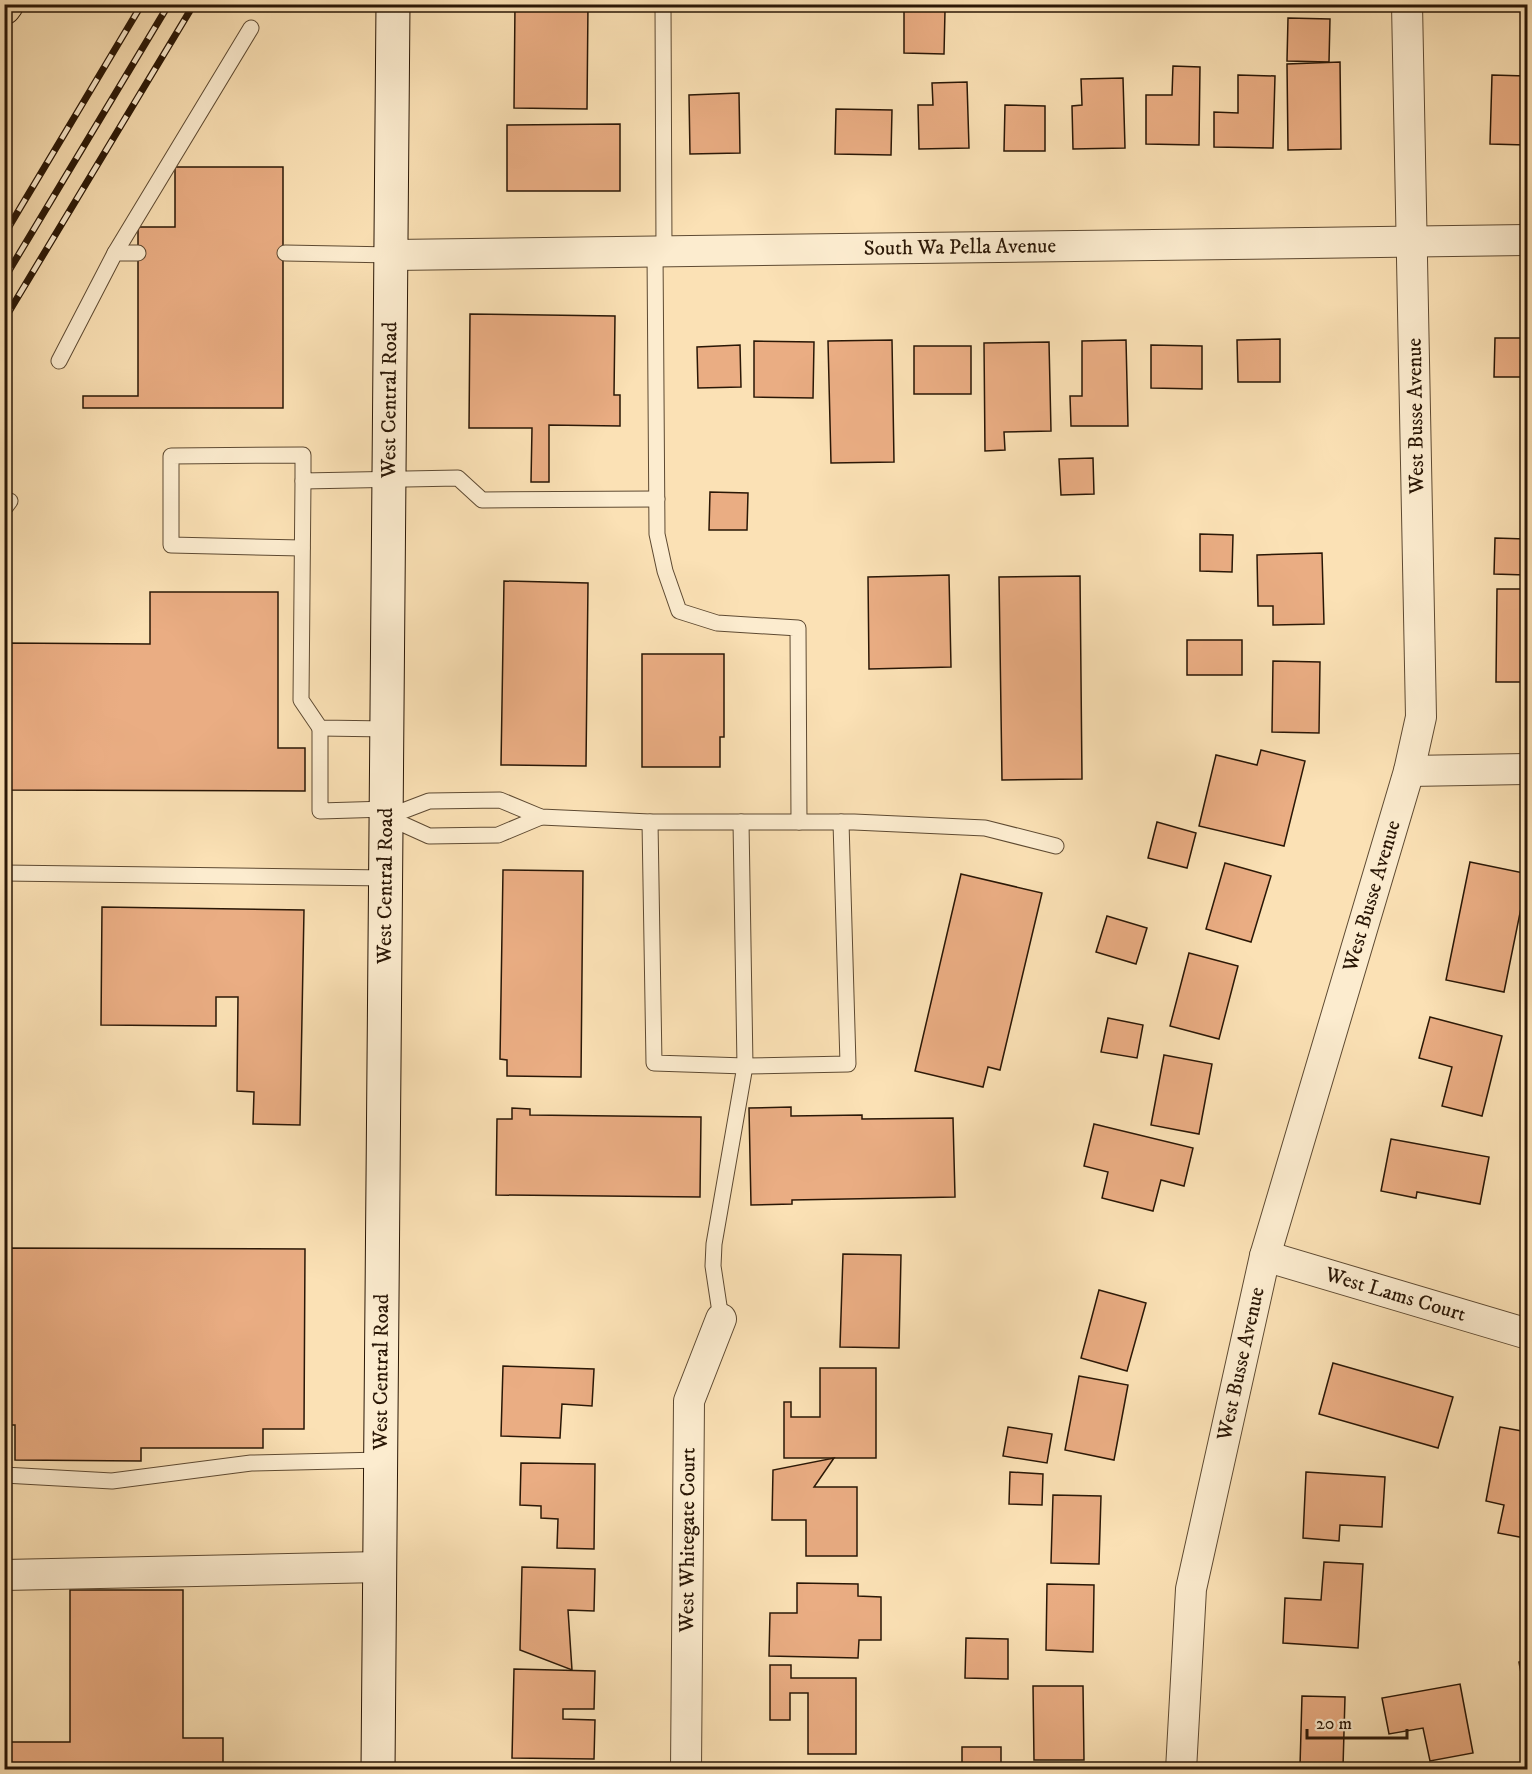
<svg xmlns="http://www.w3.org/2000/svg" width="1532" height="1774" font-family="'IM FELL DW Pica',serif">
	<style>
		.building { fill: #eaad83; stroke: #2a1706; stroke-width: 1.5 }
		.lines { fill: none; stroke-linecap: round; stroke-linejoin: round }
		.lane-casing { stroke: #5e4a32; stroke-width: 17 }
		.street-casing { stroke: #5e4a32; stroke-width: 32 }
		.secondary-casing { stroke: #2a1706; stroke-width: 35 }
		.primary-casing { stroke: #2a1706; stroke-width: 35 }
		.lane { stroke: #fceccf; stroke-width: 15 }
		.street { stroke: #fceccf; stroke-width: 30 }
		.secondary { stroke: #fceccf; stroke-width: 33 }
		.primary { stroke: #fbe1b5; stroke-width: 33 }
		.rail-casing { stroke: #2a1706; stroke-width: 7 }
		.rail { stroke: #fceccf; stroke-width: 4.5; stroke-dasharray: 14; stroke-linecap: butt }
		.labels { text-anchor: middle; dominant-baseline: central; stroke-width: 4.5; stroke-linejoin: round; paint-order: stroke }
		.street-label { font-size: 21px; fill: #2a1706; stroke: #fceccf }
	</style>
	<rect width="100%" height="100%" fill="#fbe1b5"/>
	<filter id="stains"><feTurbulence type="fractalNoise" baseFrequency=".00333" numOctaves="4"/><feColorMatrix values="0 0 0 0 .2 0 0 0 0 .09 0 0 0 0 .02 0 0 0 .5 -.17"/></filter>
	<radialGradient id="worn" r=".72"><stop offset=".6" stop-color="#630" stop-opacity="0"/><stop offset="1" stop-color="#630" stop-opacity=".3"/></radialGradient>
	<g class="building">
		<polygon points="515,4 588,4 587,109 514,108"/>
		<polygon points="904,11 945,11 944,54 904,53"/>
		<polygon points="1288,18 1330,19 1329,62 1287,61"/>
		<polygon points="1340,62 1341,149 1288,150 1287,64"/>
		<polygon points="1173,66 1200,67 1199,145 1146,144 1146,95 1172,95"/>
		<polygon points="1238,75 1275,76 1273,148 1214,147 1214,112 1238,113"/>
		<polygon points="1492,75 1528,76 1528,145 1490,144"/>
		<polygon points="1123,78 1125,148 1073,149 1072,106 1082,105 1081,79"/>
		<polygon points="967,82 969,148 919,149 918,105 933,105 932,83"/>
		<polygon points="739,93 740,153 690,154 689,95"/>
		<polygon points="1005,105 1045,106 1045,151 1004,151"/>
		<polygon points="836,109 892,110 891,155 835,154"/>
		<polygon points="620,124 620,191 507,191 507,125"/>
		<polygon points="175,167 283,167 283,408 83,408 83,396 138,396 138,227 175,227"/>
		<polygon points="470,314 615,316 614,395 620,395 620,426 549,425 549,482 531,482 532,428 469,428"/>
		<polygon points="1495,338 1528,338 1528,377 1494,377"/>
		<polygon points="1280,339 1280,382 1238,382 1237,340"/>
		<polygon points="892,340 894,462 831,463 828,341"/>
		<polygon points="1126,340 1128,426 1071,426 1070,396 1082,396 1082,341"/>
		<polygon points="754,341 814,342 813,398 754,397"/>
		<polygon points="1049,342 1051,431 1004,432 1005,450 985,451 984,343"/>
		<polygon points="740,345 741,387 698,388 697,347"/>
		<polygon points="1151,345 1202,346 1202,389 1151,388"/>
		<rect x="914" y="346" width="57" height="48"/>
		<polygon points="1093,458 1094,494 1061,495 1059,459"/>
		<polygon points="710,492 748,493 747,530 709,530"/>
		<polygon points="1200,534 1233,535 1232,572 1200,571"/>
		<polygon points="1495,538 1528,539 1528,575 1494,574"/>
		<polygon points="1322,553 1324,624 1273,625 1273,606 1258,606 1257,555"/>
		<polygon points="949,575 951,667 869,669 868,577"/>
		<polygon points="1080,576 1082,779 1002,780 999,577"/>
		<polygon points="504,581 588,583 586,766 501,765"/>
		<polygon points="1497,589 1528,589 1528,682 1496,682"/>
		<polygon points="150,592 278,592 278,748 305,748 305,791 4,790 4,643 150,644"/>
		<rect x="1187" y="640" width="55" height="35"/>
		<polygon points="642,654 724,654 724,737 720,737 720,767 642,767"/>
		<polygon points="1273,661 1320,662 1319,733 1272,732"/>
		<polygon points="1261,750 1305,761 1284,846 1199,826 1216,755 1257,765"/>
		<polygon points="1157,822 1196,833 1187,868 1148,858"/>
		<polygon points="1470,862 1528,874 1528,909 1521,908 1504,992 1446,980"/>
		<polygon points="1225,863 1271,876 1251,942 1206,929"/>
		<polygon points="503,870 583,871 581,1077 507,1076 507,1060 500,1059"/>
		<polygon points="961,874 1042,893 1000,1070 988,1067 983,1087 915,1071"/>
		<polygon points="102,907 304,910 300,1125 253,1124 254,1092 237,1091 238,997 216,997 216,1026 101,1025"/>
		<polygon points="1107,916 1147,928 1136,964 1096,952"/>
		<polygon points="1189,953 1238,966 1219,1039 1170,1026"/>
		<polygon points="1430,1017 1502,1036 1482,1116 1442,1106 1452,1067 1419,1058"/>
		<polygon points="1108,1018 1143,1025 1137,1058 1101,1052"/>
		<polygon points="1164,1055 1212,1064 1199,1134 1151,1125"/>
		<polygon points="791,1107 791,1116 862,1115 862,1119 953,1118 955,1197 792,1200 792,1204 751,1205 749,1108"/>
		<polygon points="512,1108 530,1109 530,1115 701,1117 700,1197 496,1195 497,1119 512,1119"/>
		<polygon points="1094,1124 1193,1148 1184,1186 1161,1180 1153,1211 1102,1198 1108,1172 1084,1166"/>
		<polygon points="1391,1139 1489,1157 1480,1204 1417,1192 1416,1198 1381,1191"/>
		<polygon points="4,1248 305,1249 304,1429 263,1429 263,1448 141,1448 141,1461 15,1460 15,1425 4,1425"/>
		<polygon points="843,1254 901,1255 899,1348 840,1347"/>
		<polygon points="1099,1290 1146,1303 1127,1371 1081,1358"/>
		<polygon points="1333,1363 1453,1397 1438,1448 1319,1414"/>
		<polygon points="503,1366 594,1369 592,1406 562,1404 560,1438 501,1436"/>
		<polygon points="820,1368 876,1368 876,1458 784,1458 784,1402 791,1402 791,1417 820,1417"/>
		<polygon points="1079,1376 1128,1385 1114,1460 1065,1450"/>
		<polygon points="1008,1427 1052,1434 1047,1463 1003,1456"/>
		<polygon points="1500,1427 1528,1432 1525,1538 1498,1533 1504,1505 1486,1501"/>
		<polygon points="834,1458 814,1487 857,1487 857,1556 806,1556 806,1520 772,1520 773,1470"/>
		<polygon points="521,1463 595,1464 594,1549 557,1548 558,1519 541,1518 541,1506 520,1505"/>
		<polygon points="1010,1472 1043,1474 1042,1505 1009,1504"/>
		<polygon points="1306,1472 1385,1477 1382,1527 1340,1525 1339,1541 1303,1538"/>
		<polygon points="1053,1495 1101,1496 1099,1564 1051,1563"/>
		<polygon points="1324,1562 1363,1564 1358,1648 1283,1643 1285,1598 1321,1600"/>
		<polygon points="522,1567 595,1569 594,1611 568,1610 572,1670 520,1650"/>
		<polygon points="797,1583 858,1584 858,1596 881,1597 881,1640 859,1640 858,1658 769,1656 770,1613 797,1613"/>
		<polygon points="1047,1584 1094,1585 1093,1652 1046,1650"/>
		<polygon points="70,1590 183,1590 183,1738 223,1738 223,1770 4,1770 4,1742 70,1742"/>
		<polygon points="966,1638 1008,1639 1008,1679 965,1678"/>
		<polygon points="1528,1660 1528,1712 1519,1662"/>
		<polygon points="770,1665 791,1665 791,1678 856,1678 856,1754 808,1754 808,1693 790,1693 790,1720 770,1720"/>
		<polygon points="514,1669 595,1671 594,1709 563,1709 563,1719 595,1720 594,1759 512,1758"/>
		<polygon points="1460,1684 1473,1753 1430,1761 1423,1728 1389,1734 1382,1698"/>
		<polygon points="1033,1686 1083,1686 1084,1760 1034,1760"/>
		<polygon points="1302,1696 1345,1697 1343,1767 1300,1766"/>
		<rect x="962" y="1747" width="39" height="23"/>
	</g>
	<g class="lines">
		<defs>
			<g id="lane">
				<polyline points="663,4 664,251"/>
				<polyline points="655,251 657,534 665,571 679,611 717,623 798,628 799,822"/>
				<polyline points="115,253 251,28"/>
				<polyline points="285,253 393,255"/>
				<polyline points="59,361 115,253 138,253"/>
				<polyline points="303,481 301,700 320,728 388,729"/>
				<polyline points="4,509 10,501"/>
				<polyline points="302,548 171,545 171,456 303,455 303,481 458,478 482,500 657,499"/>
				<polyline points="320,728 320,811 387,809"/>
				<polyline points="387,817 429,801 500,800 541,817 650,822 854,822 985,828 1056,846"/>
				<polyline points="387,817 429,836 498,835 541,817"/>
				<polyline points="650,822 654,1063 745,1066 848,1064 841,822"/>
				<polyline points="4,873 387,878"/>
				<polyline points="721,1319 713,1266 714,1244 745,1066 741,822"/>
				<polyline points="4,1475 112,1481 251,1463 381,1460"/>
			</g>
			<g id="street">
				<path id="s1" d="M393,255L1528,240"/>
				<polyline points="1409,771 1528,769"/>
				<path id="s2" d="M1265,1256L1528,1334"/>
				<polyline points="4,1575 380,1567"/>
				<path id="s3" d="M686,1770L689,1401L721,1319"/>
				<path id="s4" d="M1181,1770L1191,1589L1265,1256L1409,771L1421,717L1407,4"/>
			</g>
			<g id="secondary">
				<path id="s5" d="M378,1770L393,4"/>
			</g>
			<polyline id="primary" points="4,8 7,4"/>
		</defs>
		<use href="#lane" class="lane-casing"/>
		<use href="#street" class="street-casing"/>
		<use href="#secondary" class="secondary-casing"/>
		<use href="#primary" class="primary-casing"/>
		<use href="#lane" class="lane"/>
		<use href="#street" class="street"/>
		<use href="#secondary" class="secondary"/>
		<use href="#primary" class="primary"/>
		<defs>
			<g id="rail">
				<polyline points="4,235 142,4"/>
				<polyline points="4,279 169,4"/>
				<polyline points="4,320 194,4"/>
			</g>
		</defs>
		<use href="#rail" class="rail-casing"/>
		<use href="#rail" class="rail"/>
	</g>
	<g class="labels">
		<g class="street-label">
			<text stroke="none"><textPath href="#s1" startOffset="567">South Wa Pella Avenue</textPath></text>
			<text stroke="none"><textPath href="#s5" startOffset="1370">West Central Road</textPath></text>
			<text transform="translate(1416 416) rotate(-91)">West Busse Avenue</text>
			<text stroke="none"><textPath href="#s5" startOffset="884">West Central Road</textPath></text>
			<text stroke="none"><textPath href="#s4" startOffset="898">West Busse Avenue</textPath></text>
			<text stroke="none"><textPath href="#s2" startOffset="136">West Lams Court</textPath></text>
			<text stroke="none"><textPath href="#s4" startOffset="412">West Busse Avenue</textPath></text>
			<text stroke="none"><textPath href="#s5" startOffset="398">West Central Road</textPath></text>
			<text stroke="none"><textPath href="#s3" startOffset="230">West Whitegate Court</textPath></text>
		</g>
	</g>
	<rect width="1532" height="1774" fill="none" stroke="#fbe1b5" stroke-width="24"/>
	<rect x="6" y="6" width="1520" height="1762" fill="none" stroke="#2a1706" stroke-width="3"/>
	<rect x="12" y="12" width="1508" height="1750" fill="none" stroke="#2a1706" stroke-width="1.5"/>
	<path d="M1307 1729v9h100v-9" fill="none" stroke="#2a1706" stroke-width="3"/>
	<text x="1316" y="1729" font-size="18" fill="#2a1706" stroke="#fceccf" stroke-width="4.5" paint-order="stroke">20 m</text>
	<rect width="100%" height="100%" filter="url(#stains)"/>
	<rect width="100%" height="100%" fill="url(#worn)"/>
</svg>
